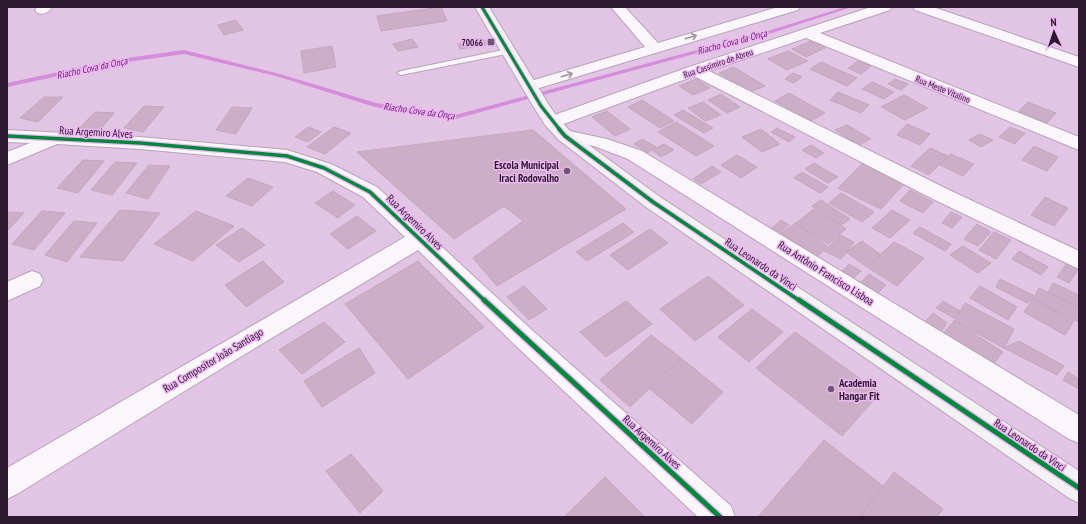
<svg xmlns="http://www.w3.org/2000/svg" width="1086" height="524" font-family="'PT Sans Narrow',sans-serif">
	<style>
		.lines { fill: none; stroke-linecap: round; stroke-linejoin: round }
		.stream { fill: #d48dda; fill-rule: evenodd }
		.building { fill: #ccaec7; stroke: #c2a8be }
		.lane-casing { stroke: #b9a2bb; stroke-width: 2 }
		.street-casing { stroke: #b9a2bb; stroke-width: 2 }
		.secondary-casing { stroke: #b9a2bb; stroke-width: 2 }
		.lane { fill: #fbf6fb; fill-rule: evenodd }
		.street { fill: #fbf6fb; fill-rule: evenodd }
		.secondary { fill: #f3f1f3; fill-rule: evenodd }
		.cycleway-far2-casing { stroke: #edb7f1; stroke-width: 5 }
		.cycleway-far1-casing { stroke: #edb7f1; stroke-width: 6 }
		.cycleway-casing { stroke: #edb7f1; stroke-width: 8 }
		.cycleway-far2 { stroke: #00873e; stroke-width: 3 }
		.cycleway-far1 { stroke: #00873e; stroke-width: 3.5 }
		.cycleway { stroke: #00873e; stroke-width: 5 }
		.oneway { stroke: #9f93a0 }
		.poi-dot { fill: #6d566f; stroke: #edb7f1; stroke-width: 1.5 }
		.labels { text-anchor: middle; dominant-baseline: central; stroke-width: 3; stroke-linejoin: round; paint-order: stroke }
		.far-poi-label { font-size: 9px; font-weight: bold; fill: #2e1a30; stroke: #edb7f1; text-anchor: end }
		.far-street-label { font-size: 9px; fill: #2e1a30; stroke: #edb7f1 }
		.far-water-label { font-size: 10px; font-style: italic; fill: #712179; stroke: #edb7f1 }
		.street-label { font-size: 11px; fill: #2e1a30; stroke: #edb7f1 }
		.poi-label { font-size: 11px; font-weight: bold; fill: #2e1a30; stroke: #edb7f1; text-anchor: end }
	</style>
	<rect width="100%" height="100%" fill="#e2c4e4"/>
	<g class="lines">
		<polygon class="stream" points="845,7 852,7 775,32 455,119 375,107 276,76 184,54 120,63 7,87 7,83 120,59 184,50 280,74 376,103 455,115 771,30"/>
	</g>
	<g class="building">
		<polygon points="441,7 447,21 381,31 377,16"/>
		<polygon points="236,20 243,30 224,35 218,25"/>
		<polygon points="412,39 418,47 398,51 393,44"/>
		<polygon points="485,40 487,45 460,49 458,44"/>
		<polygon points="811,41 825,48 806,57 792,49"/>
		<polygon points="332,46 336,67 304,73 301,51"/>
		<polygon points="788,51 808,61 787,70 768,59"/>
		<polygon points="858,61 871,66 861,74 848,68"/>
		<polygon points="821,62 857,78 847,86 810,69"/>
		<polygon points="734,67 765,86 750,92 719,73"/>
		<polygon points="793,73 802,77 794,83 785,79"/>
		<polygon points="696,79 710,88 693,95 679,86"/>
		<polygon points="895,79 908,84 901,90 888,84"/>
		<polygon points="872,82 894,92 884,99 862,89"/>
		<polygon points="838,92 869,105 861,113 830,100"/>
		<polygon points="789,93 825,113 811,121 775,101"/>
		<polygon points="721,94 740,107 727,113 708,100"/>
		<polygon points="904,95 928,108 905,120 881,107"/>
		<polygon points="44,97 63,97 38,122 20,118"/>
		<polygon points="642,100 674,121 660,128 628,107"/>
		<polygon points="703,102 721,115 705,121 688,108"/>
		<polygon points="1028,102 1056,113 1047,123 1019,111"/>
		<polygon points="144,106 164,107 143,132 124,128"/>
		<polygon points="232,107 252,108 236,134 216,130"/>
		<polygon points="683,110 713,128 704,133 674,115"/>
		<polygon points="607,111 630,129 615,136 592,117"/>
		<polygon points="95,112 114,113 91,140 72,136"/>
		<polygon points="676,122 714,146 696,156 658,132"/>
		<polygon points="907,124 930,134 920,145 897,135"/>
		<polygon points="847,125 871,139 859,145 835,130"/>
		<polygon points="308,127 321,132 308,142 295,137"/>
		<polygon points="334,127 351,133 325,154 307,147"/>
		<polygon points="1010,127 1025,133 1015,144 999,137"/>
		<polygon points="777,128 795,137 789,142 771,132"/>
		<polygon points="761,129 780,144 762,152 742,137"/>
		<polygon points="533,130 626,209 497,286 473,258 523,221 504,206 454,239 357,152"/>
		<polygon points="980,134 993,140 981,147 969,140"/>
		<polygon points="642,139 656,147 648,153 634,144"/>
		<polygon points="664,144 674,150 661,157 652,150"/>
		<polygon points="811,145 824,153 816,158 802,150"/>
		<polygon points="1034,146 1058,157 1047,171 1022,160"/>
		<polygon points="930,148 948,156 929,175 911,166"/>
		<polygon points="951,154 974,164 963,176 940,165"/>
		<polygon points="737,155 757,167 741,178 721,165"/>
		<polygon points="83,160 104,161 78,193 57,188"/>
		<polygon points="115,162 137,163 112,195 91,190"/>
		<polygon points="814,163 838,177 828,183 805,169"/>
		<polygon points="863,163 905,183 881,209 838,188"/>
		<polygon points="149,165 170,166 148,199 126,193"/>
		<polygon points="712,166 721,172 701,184 693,179"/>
		<polygon points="802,172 828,187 820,193 794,178"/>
		<polygon points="248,178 273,187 252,206 226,196"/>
		<polygon points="910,190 933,202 923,213 900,201"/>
		<polygon points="333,191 355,205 338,218 315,203"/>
		<polygon points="841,193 874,212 862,222 829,203"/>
		<polygon points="1045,197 1068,208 1054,226 1031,215"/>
		<polygon points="821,200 850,219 841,225 812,206"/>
		<polygon points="814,209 846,229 828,244 796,223"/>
		<polygon points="120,210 160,213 123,261 80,257"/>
		<polygon points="892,210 910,220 890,238 872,228"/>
		<polygon points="42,211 65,213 34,250 12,244"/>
		<polygon points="196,211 234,226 193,261 154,244"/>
		<polygon points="7,212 24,213 7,231"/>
		<polygon points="951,212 962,217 952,228 942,223"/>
		<polygon points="357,216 376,231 348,249 330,234"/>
		<polygon points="781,220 789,225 779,232 772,228"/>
		<polygon points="74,221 97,223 67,262 45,255"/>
		<polygon points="623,223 634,232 587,261 576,252"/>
		<polygon points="796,223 827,246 815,260 779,234"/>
		<polygon points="977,224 991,232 978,246 964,239"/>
		<polygon points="920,227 951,244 945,251 913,233"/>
		<polygon points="242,228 265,245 239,262 216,245"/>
		<polygon points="650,229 668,243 628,270 610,255"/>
		<polygon points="994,232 1011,240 996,259 979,250"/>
		<polygon points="840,235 854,242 841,259 824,251"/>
		<polygon points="862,241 880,254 867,267 846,252"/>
		<polygon points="894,242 924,258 897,286 867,267"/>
		<polygon points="963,246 991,263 978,273 950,255"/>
		<polygon points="1019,251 1048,267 1041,275 1012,259"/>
		<polygon points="263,261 284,282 246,307 225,285"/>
		<polygon points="418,261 484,327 408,379 345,304"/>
		<polygon points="1067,263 1079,268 1069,283 1057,277"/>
		<polygon points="849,264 861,271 854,278 842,271"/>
		<polygon points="869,274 886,285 878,293 861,282"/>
		<polygon points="708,276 744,305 695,341 660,309"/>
		<polygon points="1000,279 1033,295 1033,299 1027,303 996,287"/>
		<polygon points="1053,283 1079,295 1079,307 1048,292"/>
		<polygon points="524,286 547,309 529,320 507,297"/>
		<polygon points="980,286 1017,307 1008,320 970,298"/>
		<polygon points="1039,288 1079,308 1079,322 1033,299"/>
		<polygon points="1033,299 1074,321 1065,335 1024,312"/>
		<polygon points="626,301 652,324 606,357 580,332"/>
		<polygon points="943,301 960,311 954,318 936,308"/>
		<polygon points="965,303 1014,329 1004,348 954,321"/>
		<polygon points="752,309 783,332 749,362 718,337"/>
		<polygon points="933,313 947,323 938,336 922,325"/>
		<polygon points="954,321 1003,352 991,367 941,336"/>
		<polygon points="324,322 345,342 302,374 279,350"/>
		<polygon points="795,332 880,393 842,436 756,368"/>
		<polygon points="651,335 681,358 630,407 600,380"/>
		<polygon points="1019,341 1064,366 1057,375 1004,348"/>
		<polygon points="359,348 375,373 322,407 304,381"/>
		<polygon points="681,358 723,392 692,424 649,388"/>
		<polygon points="1068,372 1079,379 1079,389 1063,380"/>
		<polygon points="824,440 883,486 860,517 758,517"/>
		<polygon points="351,454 383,491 360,513 326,471"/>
		<polygon points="894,472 943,509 937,517 864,517 861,515"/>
		<polygon points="605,477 645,517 564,517"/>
	</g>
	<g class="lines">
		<defs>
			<polygon id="lane" points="508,49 511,49 511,53 401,75 397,73 401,71"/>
			<g id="street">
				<path d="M37,7H52C48,13 44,15 37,13L35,10Z"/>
				<polygon points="611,7 625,7 658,43 778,7 800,7 798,10 536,89 530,91 524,89 522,86 524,83 645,47"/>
				<polygon points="871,7 892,7 890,10 820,33 1079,137 1079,150 806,38 709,71 947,189 1079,251 1079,269 933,199 694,76 558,126 552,127 546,126 543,122 546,118 689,67"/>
				<polygon points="913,7 933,7 1079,57 1079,67 915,10"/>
				<polygon points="7,130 140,137 287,150 331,164 377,187 533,331 731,506 735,517 698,517 515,345 418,250 232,362 17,494 7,499 7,468 405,237 363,197 317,172 285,162 140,149 57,144 7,165 7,152 30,143 7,142"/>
				<polygon points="565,130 607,139 642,151 1079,415 1079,443 1069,439 628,159 594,146 559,140 556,136 559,132"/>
				<polygon points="32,271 40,274 43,280 40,286 7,301 7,282"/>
			</g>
			<polygon id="secondary" points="475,7 489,7 549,105 558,118 571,132 660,197 1079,471 1079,503 1069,498 646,207 559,140 546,126 533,106"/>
		</defs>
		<use href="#lane" class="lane-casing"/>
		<use href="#street" class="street-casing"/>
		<use href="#secondary" class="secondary-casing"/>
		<use href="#lane" class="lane"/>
		<use href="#street" class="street"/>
		<use href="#secondary" class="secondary"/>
		<defs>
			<polyline id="cycleway-far2" points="482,7 541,106 560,130"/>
			<g id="cycleway-far1">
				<polyline points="559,129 565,136 653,202 800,301"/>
				<polyline points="7,136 140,143 287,156 324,168 370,192 485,301"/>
			</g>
			<g id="cycleway">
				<polyline points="484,300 720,517"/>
				<polyline points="799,300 1079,488"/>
			</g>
		</defs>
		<use href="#cycleway-far2" class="cycleway-far2-casing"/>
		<use href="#cycleway-far1" class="cycleway-far1-casing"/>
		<use href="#cycleway" class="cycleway-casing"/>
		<use href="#cycleway-far2" class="cycleway-far2"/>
		<use href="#cycleway-far1" class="cycleway-far1"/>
		<use href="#cycleway" class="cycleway"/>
	</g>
	<defs><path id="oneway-shaft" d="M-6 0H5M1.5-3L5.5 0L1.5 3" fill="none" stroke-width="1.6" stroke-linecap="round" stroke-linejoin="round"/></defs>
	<g class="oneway">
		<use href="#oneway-shaft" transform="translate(691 37) rotate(-17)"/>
		<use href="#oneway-shaft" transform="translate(567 75) rotate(-17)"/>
	</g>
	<g class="poi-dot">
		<rect x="487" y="38" width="8" height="8" rx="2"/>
		<circle cx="567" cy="171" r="4"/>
		<circle cx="831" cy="389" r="4"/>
	</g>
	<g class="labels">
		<g class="far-poi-label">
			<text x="483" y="42">70066</text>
		</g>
		<g class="far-street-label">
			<text transform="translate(718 63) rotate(-19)">Rua Cassimiro de Abreu</text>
			<text transform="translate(943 89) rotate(22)">Rua Meste Vitalino</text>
		</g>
		<g class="far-water-label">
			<text transform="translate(732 42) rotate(-15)">Riacho Cova da Onça</text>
			<text transform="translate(92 68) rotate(-12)">Riacho Cova da Onça</text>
			<text transform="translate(419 111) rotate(8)">Riacho Cova da Onça</text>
		</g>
		<g class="street-label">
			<text transform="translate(96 132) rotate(3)">Rua Argemiro Alves</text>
			<text transform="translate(415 222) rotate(44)">Rua Argemiro Alves</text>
			<text transform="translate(761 264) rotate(34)">Rua Leonardo da Vinci</text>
			<text transform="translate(826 273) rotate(32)">Rua Antônio Francisco Lisboa</text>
			<text transform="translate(213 360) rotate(-31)">Rua Compositor João Santiago</text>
			<text transform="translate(652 442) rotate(42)">Rua Argemiro Alves</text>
			<text transform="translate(1030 445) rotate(34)">Rua Leonardo da Vinci</text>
		</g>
		<g class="poi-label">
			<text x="559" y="165">Escola Municipal<tspan x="559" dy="13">Iraci Rodovalho</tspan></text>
			<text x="839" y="383" text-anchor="start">Academia<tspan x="839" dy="13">Hangar Fit</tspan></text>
		</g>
	</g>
	<rect width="1086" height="524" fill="none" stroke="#2e1a30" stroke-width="16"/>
	<g transform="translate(1054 32) rotate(357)" stroke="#edb7f1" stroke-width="3" paint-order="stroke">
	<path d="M0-3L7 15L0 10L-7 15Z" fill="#2e1a30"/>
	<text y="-6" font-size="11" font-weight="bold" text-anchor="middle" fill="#2e1a30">N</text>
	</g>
</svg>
